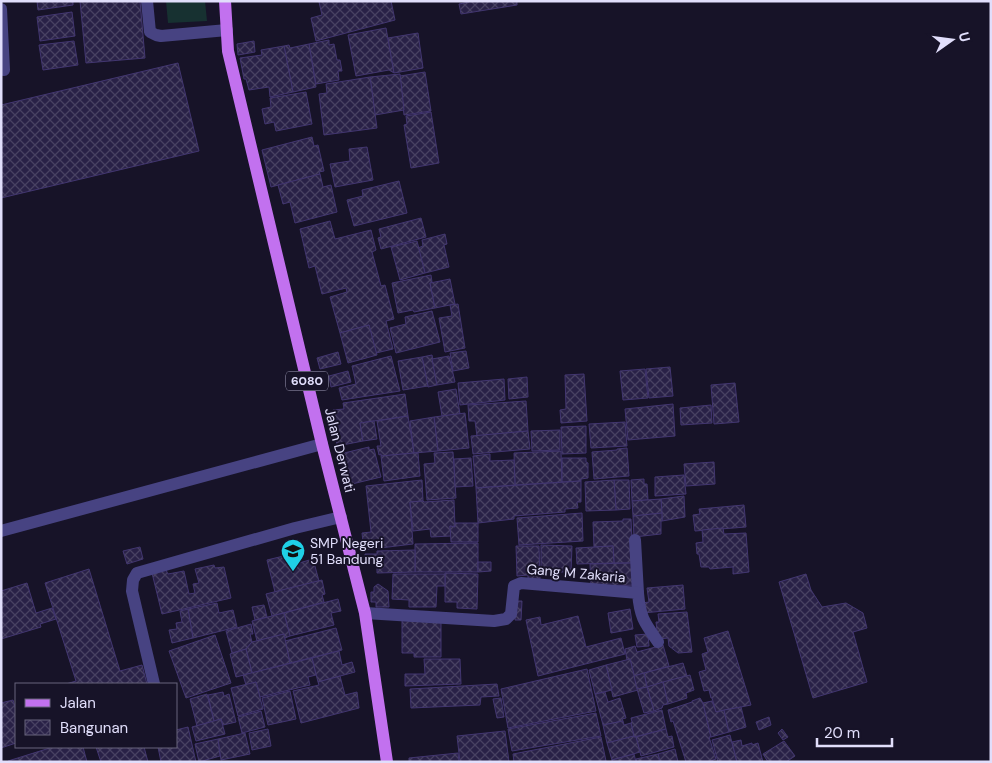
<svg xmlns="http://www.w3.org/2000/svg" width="992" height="763" font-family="'DM Sans',sans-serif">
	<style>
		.park { fill: #173131 }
		.building { fill: url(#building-cross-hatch); stroke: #423670 }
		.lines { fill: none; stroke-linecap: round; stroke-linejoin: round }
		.minor { stroke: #474382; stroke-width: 12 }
		.major { stroke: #c271ef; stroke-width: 12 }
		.labels { text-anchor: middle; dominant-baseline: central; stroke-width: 4; stroke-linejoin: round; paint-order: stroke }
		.shield { fill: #171328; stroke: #a4a1bc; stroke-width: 1 }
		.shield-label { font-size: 12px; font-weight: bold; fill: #e1defb }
		.street-label { font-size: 14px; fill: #e1defb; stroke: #171328 }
		.poi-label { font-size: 14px; fill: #e1defb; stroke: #171328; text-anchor: start }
	</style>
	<defs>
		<pattern id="building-cross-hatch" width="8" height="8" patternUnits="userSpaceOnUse" patternTransform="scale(1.25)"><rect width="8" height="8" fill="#292147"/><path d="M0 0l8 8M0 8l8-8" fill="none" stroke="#484162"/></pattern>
	</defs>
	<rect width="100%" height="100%" fill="#171328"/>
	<polygon class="park" points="166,1 205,1 207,21 168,23"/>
	<g class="building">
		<polygon points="37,1 73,1 73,5 38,10"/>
		<polygon points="80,1 140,1 145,58 86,63"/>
		<polygon points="322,1 391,1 395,20 316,41 311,18 322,15 319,2"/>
		<polygon points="469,1 517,1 517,5 461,14 459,4 469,2"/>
		<polygon points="72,12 75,36 40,41 37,17"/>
		<polygon points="386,28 394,73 389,70 356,76 348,35"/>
		<polygon points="418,33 423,68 394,73 388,38"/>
		<polygon points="329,40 329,45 334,44 337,60 340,60 342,71 338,71 339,80 316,84 309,44"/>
		<polygon points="74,41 78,65 43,70 39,45"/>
		<polygon points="254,41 255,52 238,55 237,44"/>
		<polygon points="309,44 316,87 293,92 284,46 289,45 290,48"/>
		<polygon points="284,46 293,92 270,97 269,87 249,90 246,79 244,79 240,58 262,55 261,50"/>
		<polygon points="178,63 199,151 1,198 1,105"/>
		<polygon points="425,72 431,111 404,115 400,76"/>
		<polygon points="400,74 404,110 375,115 370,77"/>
		<polygon points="370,77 377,128 324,135 319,94 327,93 326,84"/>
		<polygon points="306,92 312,124 276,131 274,122 265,124 262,109 271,107 270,98"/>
		<polygon points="431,112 439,163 411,168 404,125 407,124 406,116"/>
		<polygon points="312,137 314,146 318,145 324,171 319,172 320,174 271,187 262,150"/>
		<polygon points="367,147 373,180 335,187 330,164 350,161 349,149"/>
		<polygon points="320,174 323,187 331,185 337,212 295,223 290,202 283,204 278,185"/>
		<polygon points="399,181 407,213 354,226 347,200 363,196 362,190"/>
		<polygon points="421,218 426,237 381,249 378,238 381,237 379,229"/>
		<polygon points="330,221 335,239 371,230 376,250 372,252 381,286 385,285 394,319 386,321 393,349 376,353 369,325 340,333 330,297 347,292 346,288 322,294 315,266 309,268 300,229"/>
		<polygon points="445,234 447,244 444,245 449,267 425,273 418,248 423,246 422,240"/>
		<polygon points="417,241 425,273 400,280 391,247"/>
		<polygon points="431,275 432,282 430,283 435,308 414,312 413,310 398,313 392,283"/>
		<polygon points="450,279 455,304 435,308 430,283"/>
		<polygon points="458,304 465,348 445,352 439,318 452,316 450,305"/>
		<polygon points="432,311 440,342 396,353 390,328 406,324 405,317"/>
		<polygon points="369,325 377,355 348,363 340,333"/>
		<polygon points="466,351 469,368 453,371 450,353"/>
		<polygon points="338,352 341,364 320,369 317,358"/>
		<polygon points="432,355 437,385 428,387 422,357"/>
		<polygon points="391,356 400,391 342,400 339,388 356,384 352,366"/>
		<polygon points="449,356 455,382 437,385 432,359"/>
		<polygon points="422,357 428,386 403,390 398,361"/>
		<polygon points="670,367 673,396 649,398 646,369"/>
		<polygon points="645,369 648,398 623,400 620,371"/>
		<polygon points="348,371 351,382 331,387 329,376"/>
		<polygon points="584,374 587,421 561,423 560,410 566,409 565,375"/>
		<polygon points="527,377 528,397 509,399 508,379"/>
		<polygon points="504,379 505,400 460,405 458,383"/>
		<polygon points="735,383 739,422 714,424 711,385"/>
		<polygon points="456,389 460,414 442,416 438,392"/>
		<polygon points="405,394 408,416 360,423 363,441 337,446 333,410 344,409 343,403"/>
		<polygon points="526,401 528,431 477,436 475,421 469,421 468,405"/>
		<polygon points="673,404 675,436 628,440 625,409"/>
		<polygon points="711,405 712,423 681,425 680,408"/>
		<polygon points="465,413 469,448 438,451 434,417"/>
		<polygon points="408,416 414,453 381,456 381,454 379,455 377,446 381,446 377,421"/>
		<polygon points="434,417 438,451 414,453 410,421"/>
		<polygon points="374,421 377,439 363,441 360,423"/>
		<polygon points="625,422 627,446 591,448 589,424"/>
		<polygon points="586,426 586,453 562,454 561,427"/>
		<polygon points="560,430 560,450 532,451 531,431"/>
		<polygon points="528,431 530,449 473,454 471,436"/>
		<polygon points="369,447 369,450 374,449 381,477 352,484 344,453"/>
		<polygon points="627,448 629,476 594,479 592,452 617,450 617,449"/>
		<polygon points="561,451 562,482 515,485 514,453"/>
		<polygon points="453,452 456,498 427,500 424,464 435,463 434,453"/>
		<polygon points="414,453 418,453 420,476 384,481 381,456"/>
		<polygon points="490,454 490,461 514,460 515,485 476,488 473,456"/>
		<polygon points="471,458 473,486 455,487 454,459"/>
		<polygon points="562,458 586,458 586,462 588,463 588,478 581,479 581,481 562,482"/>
		<polygon points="714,462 715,484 686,486 684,464"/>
		<polygon points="684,475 686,494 655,496 655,477"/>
		<polygon points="644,479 644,484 647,484 648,500 632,501 631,480"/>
		<polygon points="422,480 423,501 410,502 413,544 364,550 362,533 371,532 366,486"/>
		<polygon points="614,480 629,480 630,509 616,510"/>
		<polygon points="614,480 616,510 586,511 585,482"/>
		<polygon points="581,481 581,502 577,502 578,508 565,509 565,512 514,516 514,519 478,523 476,488"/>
		<polygon points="684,496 685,517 662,521 661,499"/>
		<polygon points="661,499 662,513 633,516 632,501"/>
		<polygon points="454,500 455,527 450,526 451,536 431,537 430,529 413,531 410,502 423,501 424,502"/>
		<polygon points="744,505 746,527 695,531 693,515 700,514 699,509"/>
		<polygon points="582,513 583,541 519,545 517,518"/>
		<polygon points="662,513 662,521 661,521 661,534 634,537 633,516"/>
		<polygon points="623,519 631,519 633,563 614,563 613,546 594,547 593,522 623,521"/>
		<polygon points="455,523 478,523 478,542 451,542 450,526 455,527"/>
		<polygon points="723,528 724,534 746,533 749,572 733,574 733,567 710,569 709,567 701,567 699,554 697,554 696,543 703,542 702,530"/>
		<polygon points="478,543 478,572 415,572 415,544"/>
		<polygon points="541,545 572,546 571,572 541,572"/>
		<polygon points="516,546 539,546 540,579 528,579 528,575 517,576"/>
		<polygon points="613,546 614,563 577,564 576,548"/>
		<polygon points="140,547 143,559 127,564 123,551"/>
		<polygon points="415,550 415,572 377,573 377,564 365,563 365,554 377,554 377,551"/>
		<polygon points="296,553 299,563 313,559 319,581 275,592 267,560"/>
		<polygon points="478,562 491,562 491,571 478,572"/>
		<polygon points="633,563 635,585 591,587 590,564"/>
		<polygon points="214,565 215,568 224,567 231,598 162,614 152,573 166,570 168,574 184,571 189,594 195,593 193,584 199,583 195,569"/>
		<polygon points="89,569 120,671 142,665 147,684 66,684 76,681 45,583"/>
		<polygon points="445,573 478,574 477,609 457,608 457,602 445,602"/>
		<polygon points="393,574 445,574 445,586 437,586 436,607 409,607 409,600 392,599"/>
		<polygon points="806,574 811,590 822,607 846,603 863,613 867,628 853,632 867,682 813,698 779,582"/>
		<polygon points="322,580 325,594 322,595 324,602 272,616 266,594"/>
		<polygon points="27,583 36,613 52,608 56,619 40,624 41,627 1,639 1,591"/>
		<polygon points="378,584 388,591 389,607 376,607 376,602 371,602 371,592 374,592 374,587"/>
		<polygon points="683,585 685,609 643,613 642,603 649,602 647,588"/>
		<polygon points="338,599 341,611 331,613 334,625 290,636 284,613"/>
		<polygon points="516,601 522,601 521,620 515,620"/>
		<polygon points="217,603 219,613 233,610 237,627 193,638 188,609"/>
		<polygon points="264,605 267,617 255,620 252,607"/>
		<polygon points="188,609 193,638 172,643 169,630 177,629 176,623 182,622 180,611"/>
		<polygon points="630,609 633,629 611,633 608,613"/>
		<polygon points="687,612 692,652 678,653 669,646 668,638 658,639 656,622 659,622 658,614"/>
		<polygon points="284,613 290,636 285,638 284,634 257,641 252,621"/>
		<polygon points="578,616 586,647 621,638 625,654 538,676 526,620 540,617 541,625"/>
		<polygon points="402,619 441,622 441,657 414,657 414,653 402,653"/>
		<polygon points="251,624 253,634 250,634 252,642 246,649 232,653 226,631"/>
		<polygon points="336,628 342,650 290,663 285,641"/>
		<polygon points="728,631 751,705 716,712 712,698 711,698 709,690 704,691 699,672 706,670 702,654 708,652 704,638"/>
		<polygon points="284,634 290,663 252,673 246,649 252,642"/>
		<polygon points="648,634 649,646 637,647 635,635"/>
		<polygon points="215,635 231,683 186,698 169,651"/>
		<polygon points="663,645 669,666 634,676 630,659 627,660 625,649 635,646 637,652"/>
		<polygon points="246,649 252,673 236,677 230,654"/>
		<polygon points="339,651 342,665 352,662 355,672 318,682 312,658"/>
		<polygon points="312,658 316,675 308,677 310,685 260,697 256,682 246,685 243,675"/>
		<polygon points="424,659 460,659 461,684 405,686 405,674 425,674"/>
		<polygon points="630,659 638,690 613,697 606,665"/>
		<polygon points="683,663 687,676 647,687 644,673"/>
		<polygon points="606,665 612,690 595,694 589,670"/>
		<polygon points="587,669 596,711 508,728 501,689"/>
		<polygon points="644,673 647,687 637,689 634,676"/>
		<polygon points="690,675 694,690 686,693 687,698 668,704 663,682"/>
		<polygon points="340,676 345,695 357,692 359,708 301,723 293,691 319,685 318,682"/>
		<polygon points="256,682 263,709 238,716 231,688"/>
		<polygon points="663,682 668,704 663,705 662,708 654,711 647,687"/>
		<polygon points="497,684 499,696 481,697 480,705 411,708 410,689"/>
		<polygon points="647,687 654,711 644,713 637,689"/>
		<polygon points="290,691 296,719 268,725 262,698"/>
		<polygon points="223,692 224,696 229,694 236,722 223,725 221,719 214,721 208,695"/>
		<polygon points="605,692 608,702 620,698 626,718 622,719 623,721 603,725 595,694"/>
		<polygon points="207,694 214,721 197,726 190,699"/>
		<polygon points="501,698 504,717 497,718 493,699"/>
		<polygon points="700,698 703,703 711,737 709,737 716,759 708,762 686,762 673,721 671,722 668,710 692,702 692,701"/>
		<polygon points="13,700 16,710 16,743 1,748 1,703"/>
		<polygon points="712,701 716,712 724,710 729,732 711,737 703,703"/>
		<polygon points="741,707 746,727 729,732 724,710"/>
		<polygon points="662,710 666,729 634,737 631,723 632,722 631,718"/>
		<polygon points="261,711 265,727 242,733 238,717"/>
		<polygon points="596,713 601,736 512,751 508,729"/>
		<polygon points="769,717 771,725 759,730 756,722"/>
		<polygon points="221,719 225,734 196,741 192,727"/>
		<polygon points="623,721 624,725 631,723 634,736 607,743 603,725"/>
		<polygon points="188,727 196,762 161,762 158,747 176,747 176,730"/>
		<polygon points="268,729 271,746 252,750 249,733"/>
		<polygon points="666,729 668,737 672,736 674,747 641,756 636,737"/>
		<polygon points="782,729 788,737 783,740 778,733"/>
		<polygon points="505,731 509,762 460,762 457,736"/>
		<polygon points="245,733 250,754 221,760 218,739"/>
		<polygon points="730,735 737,762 718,762 712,740"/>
		<polygon points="634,736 634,737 636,737 640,752 612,760 607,743"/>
		<polygon points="601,737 606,761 600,762 514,762 513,754"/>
		<polygon points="218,739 220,756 199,762 195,744"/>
		<polygon points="741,740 742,746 752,743 752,745 758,743 763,762 737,762 732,742"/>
		<polygon points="784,741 795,756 786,762 768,762 763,754"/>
		<polygon points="53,747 83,747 87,762 8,762 8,761"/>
		<polygon points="96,747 144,747 148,762 101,762"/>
		<polygon points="675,749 678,762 660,762 658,754"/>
		<polygon points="458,753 459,762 409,762 409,758"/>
		<polygon points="634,754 636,762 612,762 612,760"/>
		<polygon points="658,754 660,762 637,762 636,759"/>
	</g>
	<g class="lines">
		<g class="minor">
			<polyline points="147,1 150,32 156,35 161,36 227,30"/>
			<polyline points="1,9 4,70"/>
			<polyline points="1,531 322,444"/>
			<polyline points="635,540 638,593"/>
			<path d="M365,613L494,621L506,619L511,614L514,586L521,583L638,593C640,617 644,622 658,642"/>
			<polyline points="154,684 132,591 133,580 137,573 295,528 341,517"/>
		</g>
		<polyline class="major" points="225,1 228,51 322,444 365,613 387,762"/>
	</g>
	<defs>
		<symbol id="school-pin" viewBox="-11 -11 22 30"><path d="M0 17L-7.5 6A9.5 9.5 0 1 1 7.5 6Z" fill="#1fd0e6" stroke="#171328"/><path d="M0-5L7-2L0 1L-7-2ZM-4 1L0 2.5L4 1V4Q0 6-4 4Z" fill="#111"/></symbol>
	</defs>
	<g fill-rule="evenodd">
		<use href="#school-pin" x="279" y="537" width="28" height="38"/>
	</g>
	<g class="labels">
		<rect class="shield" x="286" y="371.5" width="42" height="19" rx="4"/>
		<g class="shield-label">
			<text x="307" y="381">6080</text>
		</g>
		<g class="street-label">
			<text transform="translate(340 450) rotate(76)">Jalan Derwati</text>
			<text transform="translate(576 573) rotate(5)">Gang M Zakaria</text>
		</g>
		<g class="poi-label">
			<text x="310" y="543">SMP Negeri<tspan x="310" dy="16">51 Bandung</tspan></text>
		</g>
	</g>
	<rect width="992" height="763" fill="none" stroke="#e1defb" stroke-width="5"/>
	<rect x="15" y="683" width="162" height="65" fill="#171328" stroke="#68647c"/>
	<rect x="25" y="699" width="25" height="8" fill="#c271ef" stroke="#68647c"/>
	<text x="60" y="708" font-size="15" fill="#e1defb">Jalan</text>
	<rect x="25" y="720" width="25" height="15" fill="url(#building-cross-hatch)" stroke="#68647c"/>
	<text x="60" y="733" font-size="15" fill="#e1defb">Bangunan</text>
	<g transform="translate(952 40) rotate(76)" stroke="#171328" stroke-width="4" paint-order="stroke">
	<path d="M0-4L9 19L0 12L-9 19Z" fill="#e1defb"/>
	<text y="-8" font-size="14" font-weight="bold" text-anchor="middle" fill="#e1defb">U</text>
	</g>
	<path d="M817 738v8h75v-8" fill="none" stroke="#e1defb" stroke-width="2.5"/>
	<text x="824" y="738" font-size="15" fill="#e1defb" stroke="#171328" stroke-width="4" paint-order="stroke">20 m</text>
</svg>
